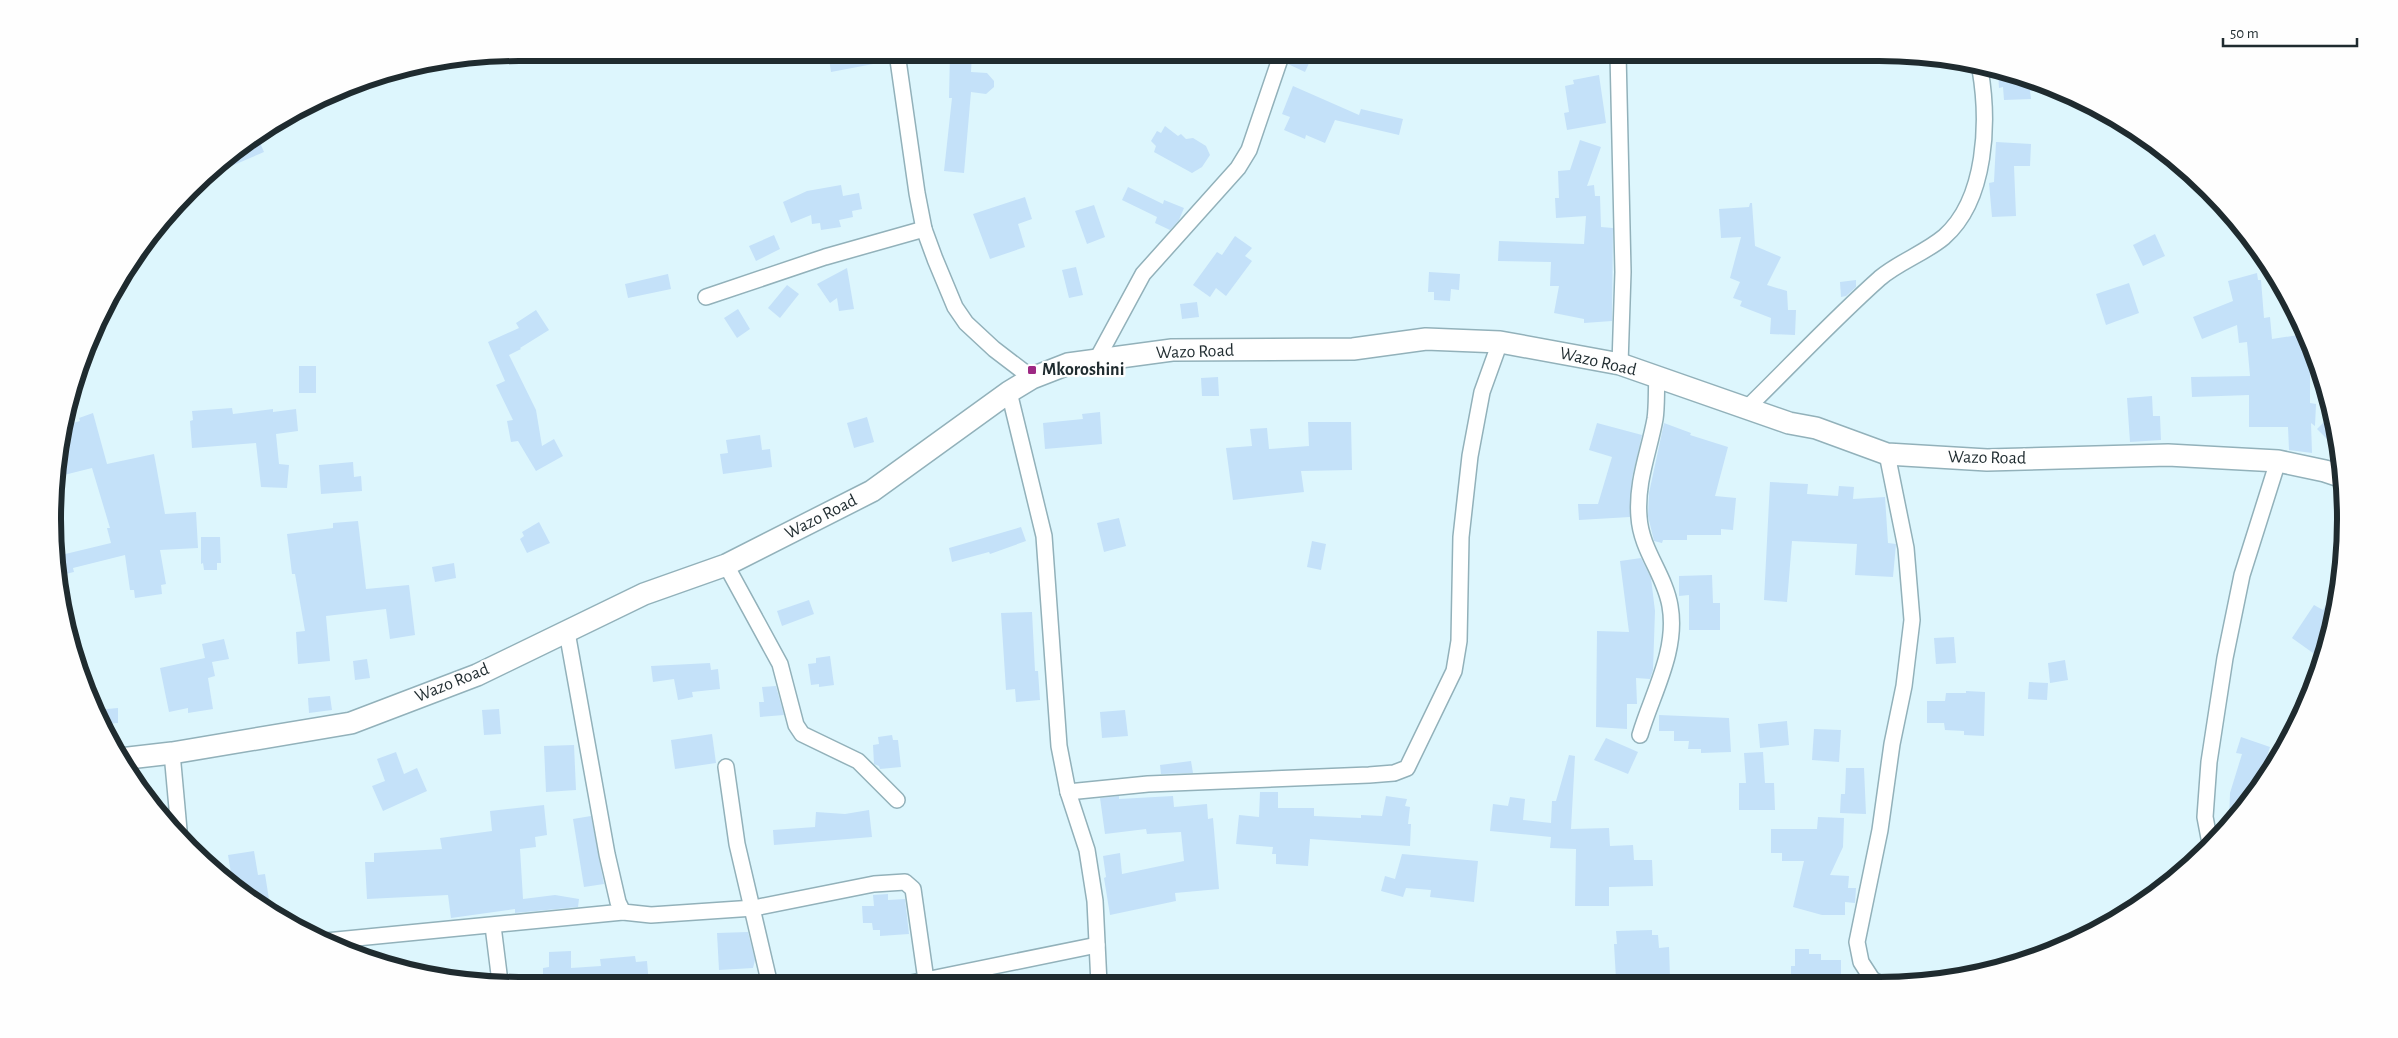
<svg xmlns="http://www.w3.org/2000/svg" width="2398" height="1038" font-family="'Alegreya Sans',sans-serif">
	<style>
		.building { fill: #c4e1f9 }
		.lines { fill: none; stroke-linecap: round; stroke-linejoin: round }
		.minor-casing { stroke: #92b1ba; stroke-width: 18 }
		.secondary-casing { stroke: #92b1ba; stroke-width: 24 }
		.minor { stroke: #fff; stroke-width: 15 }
		.secondary { stroke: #fff; stroke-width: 21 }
		.poi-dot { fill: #9d2883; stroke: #fefefe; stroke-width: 2 }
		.labels { text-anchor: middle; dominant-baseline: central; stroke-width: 4.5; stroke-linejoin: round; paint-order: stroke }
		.street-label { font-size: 18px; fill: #1f2b2f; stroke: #fefefe }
		.poi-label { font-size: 18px; font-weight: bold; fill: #1f2b2f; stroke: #fefefe; text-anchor: start }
		.rim { fill: none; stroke: #1f2b2f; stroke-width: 6 }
	</style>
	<rect width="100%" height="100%" fill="#ddf6fd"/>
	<g class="building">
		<polygon points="828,52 888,52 889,61 831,72"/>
		<polygon points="950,52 972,52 971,72 987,73 994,81 994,87 986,94 971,92 964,173 944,171 952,98 949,98"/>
		<polygon points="1293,52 1314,52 1305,72 1288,64"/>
		<polygon points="1998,72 2029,77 2057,90 2030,91 2031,99 2004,100 2003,87 1999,88"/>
		<polygon points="1599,75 1606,123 1567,130 1564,113 1569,112 1565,86 1574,84 1573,80"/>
		<polygon points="1293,86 1359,115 1361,109 1403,119 1399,135 1335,120 1325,143 1306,135 1305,139 1284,130 1290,117 1282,114"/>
		<polygon points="1165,126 1178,136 1181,134 1186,139 1193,138 1206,146 1210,155 1202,167 1192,173 1154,152 1156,146 1151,141 1157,131 1161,133"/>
		<polygon points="257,136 264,152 215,173 212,168"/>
		<polygon points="1580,140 1601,147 1587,186 1594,185 1595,196 1600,196 1601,227 1613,228 1612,321 1584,323 1584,319 1554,313 1559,286 1550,286 1551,262 1498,261 1499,241 1584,244 1586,216 1556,218 1555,198 1559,198 1558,171 1570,170"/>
		<polygon points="1996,142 2031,144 2030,166 2014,166 2016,216 1992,217 1989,183 1994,182"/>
		<polygon points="841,185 843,196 859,193 862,209 852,211 853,217 839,220 841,227 821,230 820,223 812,224 811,215 791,223 783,202 807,191"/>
		<polygon points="1128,187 1163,204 1164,200 1184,208 1179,220 1170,230 1155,223 1157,217 1122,200"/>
		<polygon points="1025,197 1032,219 1018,224 1025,247 990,259 973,214"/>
		<polygon points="1750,203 1752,203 1755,246 1781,257 1767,285 1787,291 1788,310 1796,310 1795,335 1770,334 1771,318 1740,306 1742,301 1733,298 1740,282 1730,278 1741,237 1721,238 1719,209 1749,207"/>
		<polygon points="1094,205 1105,237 1087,244 1075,211"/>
		<polygon points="2155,234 2165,256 2143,266 2133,245"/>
		<polygon points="774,235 780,249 756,261 749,246"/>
		<polygon points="1235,236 1252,248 1245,256 1252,261 1226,296 1216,288 1210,297 1193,285 1217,252 1222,255"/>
		<polygon points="1076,267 1083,295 1069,298 1062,270"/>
		<polygon points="847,268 854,309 839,311 837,298 830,303 817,284"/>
		<polygon points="1429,272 1460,274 1459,290 1451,289 1450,301 1434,300 1434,292 1428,292"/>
		<polygon points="2257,273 2258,280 2261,280 2264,318 2270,317 2272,339 2305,334 2310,346 2310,403 2316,404 2315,426 2311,423 2312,453 2289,450 2288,427 2249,427 2249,395 2192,397 2191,377 2250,376 2247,342 2239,343 2237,325 2202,339 2193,317 2233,301 2228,281"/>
		<polygon points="668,274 671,289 628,298 625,284"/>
		<polygon points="1856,280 1856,287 1846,296 1841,297 1840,282"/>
		<polygon points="2129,283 2139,313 2106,325 2096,294"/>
		<polygon points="787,285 799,294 780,318 768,308"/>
		<polygon points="1197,302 1199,317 1182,319 1180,304"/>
		<polygon points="738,309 750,329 737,338 724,318"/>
		<polygon points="536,310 549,330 520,348 521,349 509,355 536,410 542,446 554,439 563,456 536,471 518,441 511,442 507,421 513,420 496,385 505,381 488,342 519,328 516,323"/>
		<rect x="299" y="366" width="17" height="27"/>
		<polygon points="1218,377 1219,396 1202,396 1201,378"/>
		<polygon points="2152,396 2153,416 2160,416 2161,440 2130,442 2127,398"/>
		<polygon points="232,408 233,414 273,409 273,412 296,409 298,431 276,434 279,464 289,465 287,488 261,487 256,443 192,448 190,421 193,420 192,411"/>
		<polygon points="1100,412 1102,444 1045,449 1043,423 1083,419 1082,414"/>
		<polygon points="93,413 107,464 154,454 165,514 196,512 198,548 160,550 166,584 161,585 162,594 135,598 134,590 130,590 125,555 73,568 74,572 61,575 57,556 111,543 107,528 110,528 92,468 60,476 62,426 80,421 79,418"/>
		<polygon points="2332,414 2334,427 2338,450 2317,429"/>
		<polygon points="867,417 874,442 854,448 847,423"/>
		<polygon points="1308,422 1351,422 1352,470 1301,471 1304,492 1233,500 1226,448 1252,446 1250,429 1267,428 1269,449 1309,446"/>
		<polygon points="1597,423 1642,435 1632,478 1630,517 1579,520 1578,504 1598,504 1612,457 1589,450"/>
		<polygon points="1664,423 1691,433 1690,435 1728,447 1715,496 1736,498 1733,530 1721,529 1721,535 1687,535 1687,540 1663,540 1662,543 1654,541 1648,516 1649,493"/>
		<polygon points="760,435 762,450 770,449 772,467 723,474 720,454 728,453 726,440"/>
		<polygon points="353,462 354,477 361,476 362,491 321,494 319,465"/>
		<polygon points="1770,482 1808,484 1807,494 1838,496 1839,486 1854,487 1853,499 1885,497 1888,543 1896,544 1893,577 1855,575 1857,544 1792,541 1787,602 1764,600"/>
		<polygon points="1119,518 1126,546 1104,552 1097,523"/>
		<polygon points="358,521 366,589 409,585 415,635 390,639 386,609 326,616 330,661 298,664 296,632 305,631 295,574 292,574 287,534 333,528 333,523"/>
		<polygon points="539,522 550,543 527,553 520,539 524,536 522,532"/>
		<polygon points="1021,527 1026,541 990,554 989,552 952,562 949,548"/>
		<polygon points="201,537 220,537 221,563 217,563 217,570 204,570 203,563 201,564"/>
		<polygon points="1312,541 1326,544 1321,570 1307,567"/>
		<polygon points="1641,558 1651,578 1655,611 1653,670 1650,679 1636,678 1637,704 1627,704 1627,729 1596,727 1597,631 1629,632 1620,561"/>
		<polygon points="454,563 456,578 435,582 432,567"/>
		<polygon points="1712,575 1713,603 1720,603 1720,630 1689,630 1689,595 1679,596 1679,576"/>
		<polygon points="2337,585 2340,587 2323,658 2320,658 2292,638 2314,605 2323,610"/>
		<polygon points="809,600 814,614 782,626 777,611"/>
		<polygon points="1032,612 1035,671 1038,671 1040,700 1016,702 1015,689 1006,690 1001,613"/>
		<polygon points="1954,637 1956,663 1936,664 1934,638"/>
		<polygon points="224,639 229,659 212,662 215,676 208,678 213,709 188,713 188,708 169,712 160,668 205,658 202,644"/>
		<polygon points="830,656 834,685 819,687 819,684 811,685 808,664 816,663 816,658"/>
		<polygon points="367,659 370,678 355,680 353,661"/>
		<polygon points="2065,660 2068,680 2050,683 2048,663"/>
		<polygon points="710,663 711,670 718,669 720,689 692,692 693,697 678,700 674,679 653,682 651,666"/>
		<polygon points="2029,682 2048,683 2047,700 2028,699"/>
		<polygon points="776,686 784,715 760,717 759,702 764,702 762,687"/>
		<polygon points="1966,691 1985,692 1984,736 1964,735 1964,731 1945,730 1944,723 1927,723 1927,701 1945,701 1946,693 1966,693"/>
		<polygon points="330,696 332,710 309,713 308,698"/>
		<polygon points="118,708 118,723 102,724 96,710"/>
		<polygon points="499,709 501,734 484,735 482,710"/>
		<polygon points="1125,710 1128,736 1102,738 1100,712"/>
		<polygon points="1659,715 1729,718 1731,752 1701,753 1701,749 1688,749 1689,741 1674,741 1674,731 1659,731"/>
		<polygon points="1787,721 1789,745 1760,748 1758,724"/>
		<polygon points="1814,729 1841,730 1839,762 1812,760"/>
		<polygon points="712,734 716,763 675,769 671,740"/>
		<polygon points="892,735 893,740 898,740 901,767 880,769 879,766 874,764 873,745 879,744 878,737"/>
		<polygon points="2241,737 2270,747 2257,789 2229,821 2230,793 2242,754 2236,753"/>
		<polygon points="1606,738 1638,752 1628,774 1594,760"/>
		<polygon points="574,745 576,790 546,792 544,746"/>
		<polygon points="396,752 404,774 417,768 427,791 383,811 372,786 385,781 377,759"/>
		<polygon points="1763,752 1765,783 1774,783 1775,810 1739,810 1739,783 1746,783 1744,753"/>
		<polygon points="1569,755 1575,756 1571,829 1609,828 1610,846 1633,845 1634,860 1652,860 1653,886 1609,887 1609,906 1575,906 1576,849 1550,848 1551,837 1490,831 1493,804 1508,806 1510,797 1525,799 1523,820 1551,823 1552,801 1556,801"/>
		<polygon points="1191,761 1193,773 1161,774 1160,765"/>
		<polygon points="1846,768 1864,768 1866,814 1840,813 1841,794 1845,794"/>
		<polygon points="1260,792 1278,792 1278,808 1314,808 1314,816 1361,818 1361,815 1382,816 1386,796 1407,799 1405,806 1410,807 1408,824 1411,824 1410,846 1310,839 1308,866 1276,864 1276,854 1272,854 1273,847 1236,844 1239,815 1259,817"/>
		<polygon points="1119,796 1119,799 1173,796 1174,807 1207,804 1208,819 1213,818 1219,889 1175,893 1176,901 1110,915 1104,878 1106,877 1103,856 1120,853 1122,874 1184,861 1181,832 1147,834 1146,829 1105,834 1100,798"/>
		<polygon points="544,805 547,835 535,837 536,847 520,849 523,899 555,895 579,899 578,907 515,913 515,909 451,918 448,895 367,899 365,862 374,862 374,853 442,849 440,838 492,831 490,811"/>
		<polygon points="869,810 872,837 774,845 773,830 815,827 816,812 845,814"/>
		<polygon points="591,816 604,884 584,887 573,819"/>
		<polygon points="1818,817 1844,818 1843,847 1830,875 1849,876 1848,888 1856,888 1855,903 1845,902 1845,915 1822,915 1793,907 1804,861 1782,861 1782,853 1771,853 1771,829 1817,829"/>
		<polygon points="254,851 258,875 265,874 271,912 233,885 228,855"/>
		<polygon points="1402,854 1478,861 1474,902 1430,897 1431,890 1406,888 1403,897 1381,891 1385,876 1395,879"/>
		<polygon points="888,894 888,900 905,899 909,934 880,936 880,930 873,930 872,923 863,923 862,906 874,906 873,895"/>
		<polygon points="1652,930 1652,935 1658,935 1659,948 1669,947 1670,977 1616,979 1614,944 1617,944 1616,931"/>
		<polygon points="748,932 755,960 753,968 719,970 717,933"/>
		<polygon points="1795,949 1809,949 1809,954 1821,954 1821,960 1841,960 1841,977 1831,977 1831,982 1791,982 1791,966 1795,966"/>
		<polygon points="571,951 571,968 601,966 600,959 635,956 636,962 647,961 649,985 543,985 543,968 549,967 549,952"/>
	</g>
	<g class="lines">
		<defs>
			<g id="minor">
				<polyline points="897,53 917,193 924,229 935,259 955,307 966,323 994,349 1032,378"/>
				<polyline points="1618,53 1623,272 1620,364"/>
				<polyline points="706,297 825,257 924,229"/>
				<polyline points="1097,359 1143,274 1238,168 1249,150 1282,53"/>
				<polyline points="1009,392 1044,536 1059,746 1068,792 1087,850 1095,901 1099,984"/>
				<path d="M1747,408C1791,365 1834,319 1880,278C1899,262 1925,253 1944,237C1987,199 1989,121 1980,69"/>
				<polyline points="726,565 780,664 796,725 802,734 858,761 897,800"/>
				<polyline points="567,632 607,854 618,902 623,912 651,915 754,908 874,884 905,882 913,889 926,980"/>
				<path d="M1640,735C1652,694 1678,651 1670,606C1665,575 1641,550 1639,517C1636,482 1649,452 1655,419C1657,406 1656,391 1657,377"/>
				<polyline points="172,753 179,830"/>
				<polyline points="726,767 737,844 770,985"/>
				<polyline points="1068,792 1148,784 1369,775 1394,773 1407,768 1454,671 1459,641 1461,537 1470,456 1482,392 1500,342"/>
				<polyline points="2212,840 2209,838 2205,817 2209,762 2225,658 2242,575 2278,461"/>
				<polyline points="493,926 500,982"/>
				<polyline points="326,941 623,912"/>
				<polyline points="1877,982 1872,979 1861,962 1857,942 1880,830 1892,744 1904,686 1912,620 1906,548 1887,454"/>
				<polyline points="906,984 1097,945"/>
			</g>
			<polyline id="secondary" points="120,759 172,753 351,723 477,675 644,594 726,565 872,491 1009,392 1032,378 1068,364 1172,350 1353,349 1426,339 1500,342 1620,364 1789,423 1816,428 1887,454 1987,460 2168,455 2278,461 2325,471 2343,477"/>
		</defs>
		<use href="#minor" class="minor-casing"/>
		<use href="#secondary" class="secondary-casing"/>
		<use href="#minor" class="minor"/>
		<use href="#secondary" class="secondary"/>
	</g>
	<rect class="poi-dot" x="1027" y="365" width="10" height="10" rx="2.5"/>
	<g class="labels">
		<g class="street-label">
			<text transform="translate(1195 352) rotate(-2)">Wazo Road</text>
			<text transform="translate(1598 362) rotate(13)">Wazo Road</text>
			<text transform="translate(1987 458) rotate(1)">Wazo Road</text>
			<text transform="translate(821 517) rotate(-27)">Wazo Road</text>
			<text transform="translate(452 683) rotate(-22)">Wazo Road</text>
		</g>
		<g class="poi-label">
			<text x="1042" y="370">Mkoroshini</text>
		</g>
	</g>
	<path d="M0 0H2398V1038H0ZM519 61H1879A458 458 0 0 1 2337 519V519A458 458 0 0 1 1879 977H519A458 458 0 0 1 61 519V519A458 458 0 0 1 519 61Z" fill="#fefefe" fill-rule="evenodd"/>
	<path class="rim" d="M519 61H1879A458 458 0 0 1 2337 519V519A458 458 0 0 1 1879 977H519A458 458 0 0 1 61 519V519A458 458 0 0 1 519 61Z"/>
	<path d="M2223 38v8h134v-8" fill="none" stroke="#1f2b2f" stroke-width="2.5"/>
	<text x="2230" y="38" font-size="15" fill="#1f2b2f" stroke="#fefefe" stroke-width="4" paint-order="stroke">50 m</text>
</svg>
